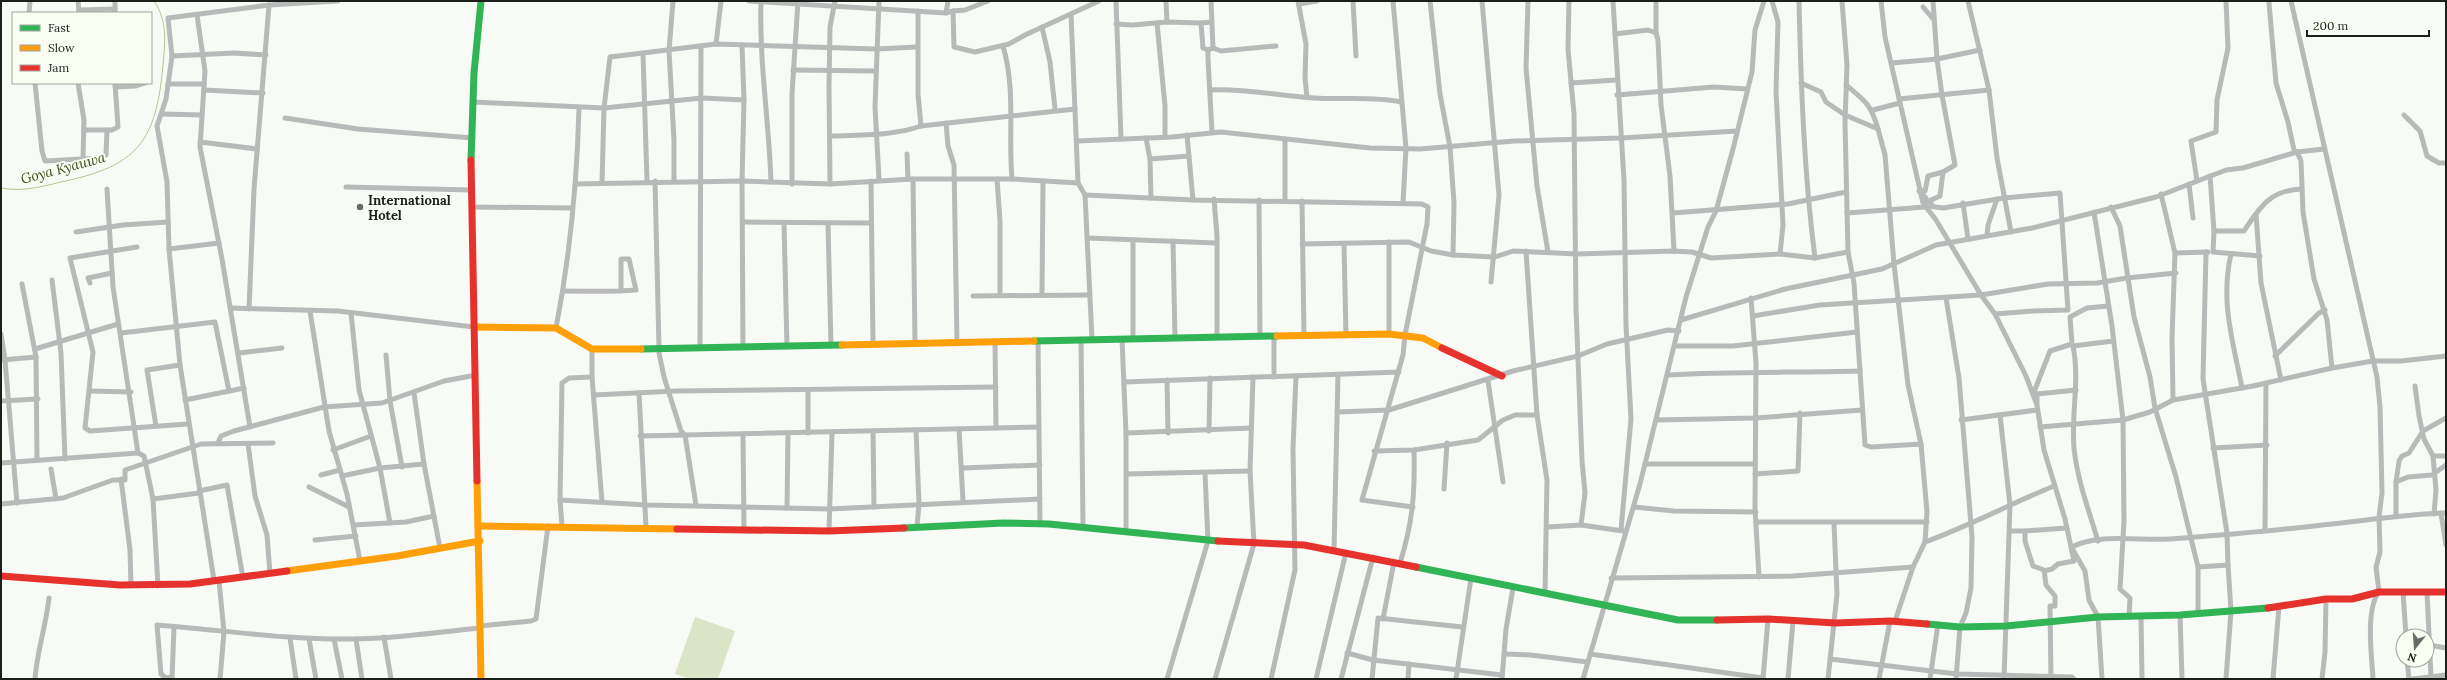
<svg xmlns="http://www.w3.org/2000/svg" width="2447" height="680" font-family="Lora,serif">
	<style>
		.green { fill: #dae4c6 }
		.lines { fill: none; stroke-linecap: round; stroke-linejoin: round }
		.stream { stroke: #b6c592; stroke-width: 1 }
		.street { stroke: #b8b9b9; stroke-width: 5 }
		.fast { stroke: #30b455; stroke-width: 7 }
		.slow { stroke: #ff9f0a; stroke-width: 7 }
		.jam { stroke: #e5322d; stroke-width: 7 }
		.poi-dot { fill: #6a6c67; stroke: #f9fdf2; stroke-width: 1.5 }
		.labels { text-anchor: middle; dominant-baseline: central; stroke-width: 4; stroke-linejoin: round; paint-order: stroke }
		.poi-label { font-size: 13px; font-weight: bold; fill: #1d1f1b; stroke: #f9fdf2; text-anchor: start }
		.water-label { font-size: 14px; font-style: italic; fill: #3e4b16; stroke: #f9fdf2 }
	</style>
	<rect width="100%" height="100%" fill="#f8faf5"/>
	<polygon class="green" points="695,617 735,631 718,679 691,679 675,674"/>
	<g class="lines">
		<path class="stream" d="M1,188C22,192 40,187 61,182C137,166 156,143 163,65C165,42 168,21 154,1"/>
		<g class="street">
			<polyline points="78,1 79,12"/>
			<polyline points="115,1 115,13"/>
			<polyline points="673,1 669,51 674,140 674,181"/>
			<polyline points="749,1 946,13 953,11 954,47 975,52 1009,44 1025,35 1099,1"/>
			<path d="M761,1C759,61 769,121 771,182"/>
			<polyline points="879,1 875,107 879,179"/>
			<polyline points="1116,1 1121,138"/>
			<polyline points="1166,1 1167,22"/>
			<polyline points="1211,1 1213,48 1208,50 1208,59 1212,132"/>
			<polyline points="1298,1 1306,44 1305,78 1307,97"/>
			<polyline points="1353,1 1356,56"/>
			<polyline points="1393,1 1406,148 1403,203"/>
			<polyline points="1430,1 1440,94 1450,147 1454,203 1453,255"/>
			<polyline points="1482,1 1499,195 1491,282"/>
			<polyline points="1528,1 1526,68 1537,186 1548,252"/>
			<polyline points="1569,1 1568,49 1574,114 1576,308 1582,461 1585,493 1581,525"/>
			<polyline points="1613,1 1624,180 1626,325 1631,419 1621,530"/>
			<polyline points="1772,1 1778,22 1776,91 1783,225 1780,254"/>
			<path d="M1799,1C1801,87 1804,173 1815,258"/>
			<polyline points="1842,1 1847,65 1845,123 1848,252 1854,283 1865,445 1871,447 1921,444"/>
			<polyline points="1881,1 1885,37 1923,203 1936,220 1981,295 1995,314 2026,376 2037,405 2044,450 2065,519 2074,561 2058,564 2052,569 2044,571"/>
			<polyline points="1968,1 1989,90 1997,158 2011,232"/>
			<path d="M2291,1L2377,377L2380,407L2382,493L2379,517L2380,552L2376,567L2379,592C2365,609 2372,658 2373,679"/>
			<polyline points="2269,3 2276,83 2288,122 2294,150 2297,152 2324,149"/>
			<polyline points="1299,4 1317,1"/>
			<polyline points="1923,7 1934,20"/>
			<polyline points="79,10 115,9"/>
			<polyline points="918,11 918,94 921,126"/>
			<polyline points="953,11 965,10 988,1"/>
			<polyline points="29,13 30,1"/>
			<polyline points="946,13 948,1"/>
			<polyline points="1071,14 1078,183 1085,195 1092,339"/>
			<polyline points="197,15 205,71 200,147 222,259 250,427"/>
			<polyline points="1157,23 1165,106 1165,137"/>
			<polyline points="1116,24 1133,25 1167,22 1201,23"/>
			<polyline points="1042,27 1050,62 1055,109"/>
			<polyline points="1656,33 1656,1"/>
			<polyline points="1615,34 1648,30 1656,33 1658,40 1661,105 1670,176 1674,251"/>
			<polyline points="716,44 721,1"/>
			<polyline points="742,45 744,100 742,181 743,346"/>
			<path d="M1003,46C1016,90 1008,134 1012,179"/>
			<polyline points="1213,48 1221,51 1276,46"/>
			<polyline points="1208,50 1203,48 1201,23 1211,22"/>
			<polyline points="643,54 647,181"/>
			<polyline points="172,56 234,53 266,55"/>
			<polyline points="1892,63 1937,59 1933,1"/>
			<polyline points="793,70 875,71"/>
			<polyline points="35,83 42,151 45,161 101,158 106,155 107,130"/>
			<polyline points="78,83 84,120 83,158"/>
			<polyline points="1571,83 1616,80"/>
			<polyline points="1801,83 1821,92 1826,102 1845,115 1878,129 1885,155 1894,264 1908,385 1921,444 1927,512 1925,542 1913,567 1895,621"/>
			<polyline points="168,84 204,84"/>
			<path d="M1846,85C1865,101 1871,104 1878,129"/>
			<polyline points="115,87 136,86 145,83"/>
			<polyline points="204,90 263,93"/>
			<path d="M1210,90C1245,88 1279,96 1314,98C1343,100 1372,96 1401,102"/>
			<polyline points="1617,95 1714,87 1747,89"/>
			<polyline points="1899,99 1989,90"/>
			<polyline points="473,102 604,108 702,98 744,100"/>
			<polyline points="1873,110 1900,103"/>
			<polyline points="162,114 202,115"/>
			<polyline points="2404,115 2420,131 2427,156 2439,163 2446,163"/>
			<polyline points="285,118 358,129 473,138"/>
			<polyline points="946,123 948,146 954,165 957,343"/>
			<polyline points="84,130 112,130 118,127 115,83"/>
			<polyline points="1187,135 1193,200"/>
			<path d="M830,136C860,135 893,136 921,126L1075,109"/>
			<polyline points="1146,138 1150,159"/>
			<polyline points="1285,139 1285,201"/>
			<polyline points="1077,141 1172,137 1221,132 1370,148 1420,149 1514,141 1621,138 1737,131"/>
			<polyline points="200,142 257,149"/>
			<polyline points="907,154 908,179"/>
			<polyline points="2210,176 2214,231"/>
			<polyline points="913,179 915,344"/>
			<polyline points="997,179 1000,221 1000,295"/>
			<polyline points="655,181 659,347"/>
			<polyline points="871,181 873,344"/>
			<polyline points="2197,181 2191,141 2216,132 2217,100 2228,48 2226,1"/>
			<polyline points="602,183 604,108 610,57 716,44 876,49 917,47"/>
			<polyline points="575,184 742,181 830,184 913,179 1012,179 1078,183"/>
			<polyline points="792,184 792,94 798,1"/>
			<polyline points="830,184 829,86 830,27 835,1"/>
			<polyline points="2189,184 2193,218"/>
			<polyline points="346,187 472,190"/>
			<polyline points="107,189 113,287 138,453"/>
			<polyline points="1919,191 1925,191 1928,176 1943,172 1955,165 1942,95 1937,59 1980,50"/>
			<polyline points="1921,193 1926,198 1928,206 1943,208 2004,198 2060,193 2068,310 2033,311 1995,314"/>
			<polyline points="2161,194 2175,253 2172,338 2173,400"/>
			<polyline points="1085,195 1193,200 1422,204 1428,207 1427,224 1405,335 1403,355 1362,500 1413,507"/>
			<polyline points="1151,198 1150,159 1189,156"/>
			<polyline points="1214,199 1217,236 1217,337"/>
			<polyline points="1259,200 1260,336"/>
			<polyline points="1302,201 1304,336"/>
			<polyline points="1963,203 1968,239"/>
			<polyline points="1932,205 1929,201 1940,196 1943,172"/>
			<polyline points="472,207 572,208"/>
			<polyline points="2111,207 2120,226 2134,317 2150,377 2155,408 2176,477 2198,567 2198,614"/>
			<polyline points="2094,212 2112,326 2123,420 2124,521 2120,589 2130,598 2129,617"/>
			<polyline points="1673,213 1788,204 1846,192"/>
			<polyline points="1847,213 1925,207"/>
			<polyline points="2256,214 2261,283 2281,380"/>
			<polyline points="744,222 871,223"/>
			<polyline points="784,223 787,347"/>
			<polyline points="828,224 831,346"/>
			<polyline points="76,232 123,225 168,222"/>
			<polyline points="1987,235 1988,225 1997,199"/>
			<polyline points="1088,238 1216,243"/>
			<polyline points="1133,240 1133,338"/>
			<polyline points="1173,241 1175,338"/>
			<polyline points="1389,242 1389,334"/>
			<polyline points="1302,244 1409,242 1431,251 1453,255 1495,257 1513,251 1577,254 1674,251 1692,252 1711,258 1780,254 1815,258 1848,252"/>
			<polyline points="1344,244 1346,336"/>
			<polyline points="137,247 70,258 93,352 85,428 90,431 188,424"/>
			<polyline points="169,249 219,243"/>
			<polyline points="1526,251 1537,415 1547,480 1545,593"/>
			<polyline points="2175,253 2208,252"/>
			<path d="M2231,254C2220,302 2233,341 2242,388"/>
			<path d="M2260,256L2213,252L2214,231H2244C2260,207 2270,190 2302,189"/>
			<polyline points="52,280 61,353 65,459"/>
			<polyline points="90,283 88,278 112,273"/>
			<polyline points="22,284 36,357 37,460"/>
			<path d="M563,291C588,291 612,292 636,290L629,259H621V291"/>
			<polyline points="1042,294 1043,182"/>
			<polyline points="973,296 1089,295"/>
			<polyline points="1751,298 1756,363 1755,508 1759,577"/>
			<polyline points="1946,298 1959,378 1972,537 1971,588 1966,613 1960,627 1956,679"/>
			<polyline points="230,308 338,311 474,327"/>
			<polyline points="249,309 254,189 269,5"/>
			<polyline points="310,311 329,431 347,494 360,561"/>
			<polyline points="351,313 359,390 380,468 390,523"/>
			<polyline points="1753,316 1820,305 1981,295 2048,284 2097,283 2127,278 2176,273"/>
			<polyline points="1681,320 1785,289 1882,269 1936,245 2032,228 2156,197 2226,170 2243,168 2297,152 2301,161 2303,212 2314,279 2327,320 2332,368"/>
			<path d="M556,328C570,256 577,182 579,108"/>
			<polyline points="121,333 215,322 229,391"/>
			<polyline points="1,334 5,360 17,503"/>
			<polyline points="1081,339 1083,527"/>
			<polyline points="1122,339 1126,433 1126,532"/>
			<polyline points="1038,340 1040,524"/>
			<polyline points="995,341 996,428"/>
			<polyline points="700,346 701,46"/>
			<polyline points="1676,346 1733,346 1857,332"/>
			<polyline points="658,348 664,377 681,431 685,435 696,505"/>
			<polyline points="35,349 118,324"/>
			<polyline points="592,349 592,377 602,502"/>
			<polyline points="239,353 282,348"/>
			<polyline points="386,355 390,401 402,467"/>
			<polyline points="2275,356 2319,313 2325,310"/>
			<polyline points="1,360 36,357"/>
			<path d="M1669,375C1732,371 1796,373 1860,371"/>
			<polyline points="1274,377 1274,337"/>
			<polyline points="1167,380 1168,433"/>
			<polyline points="1488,381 1503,482"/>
			<polyline points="1124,382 1399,372"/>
			<polyline points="2415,386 2419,416 2424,439 2433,456 2436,490 2434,514"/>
			<polyline points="90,391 131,392"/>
			<polyline points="808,391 808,433"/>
			<polyline points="414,393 424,464 440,548"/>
			<polyline points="639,393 646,527"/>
			<polyline points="2037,394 2076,390"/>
			<polyline points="594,395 676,391 996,387"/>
			<polyline points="185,400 244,388"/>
			<polyline points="1,401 38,399"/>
			<polyline points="2037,403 2037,394 2034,392 2050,351 2072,344 2070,317 2087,308 2108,306"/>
			<polyline points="1337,412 1389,410 1513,371 1578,356 1607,344 1668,330 1679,331"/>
			<polyline points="2000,415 2010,505 2004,679"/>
			<polyline points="1656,420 1756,418 1862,410"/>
			<polyline points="1961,420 2037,410"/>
			<polyline points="156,426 147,370 180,365"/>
			<polyline points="2040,427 2123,420 2150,412 2173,400 2253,386 2332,368 2373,361 2401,361 2446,356"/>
			<polyline points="959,429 963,501"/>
			<polyline points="916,430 919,504 917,526"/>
			<polyline points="873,431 874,507"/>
			<polyline points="1209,431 1210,378"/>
			<polyline points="1126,433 1251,428"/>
			<polyline points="743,434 744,529"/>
			<polyline points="640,436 1039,427"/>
			<polyline points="218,443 221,436 234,431 324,407 382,403 444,381 476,375"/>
			<polyline points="248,444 255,496 267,535 270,574"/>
			<polyline points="2213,448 2267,445"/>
			<polyline points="333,450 371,436"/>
			<polyline points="1374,451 1414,450 1478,440 1503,420 1515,415 1537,415"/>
			<polyline points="2433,456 2446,456"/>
			<polyline points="1,463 138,453 144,456 153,499 158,586"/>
			<polyline points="1645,464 1755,464"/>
			<polyline points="963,468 1040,465"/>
			<polyline points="51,469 56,499"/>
			<polyline points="1127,474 1250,471"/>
			<polyline points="1755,474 1798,471 1800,413"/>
			<polyline points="321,475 340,470"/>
			<polyline points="342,476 380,468 424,464"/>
			<polyline points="121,479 130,550 131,585"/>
			<polyline points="2396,482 2408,477 2432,475 2446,465"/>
			<polyline points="309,487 349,507"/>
			<polyline points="1444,489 1447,443"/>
			<polyline points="153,499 199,493 199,491 227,485 243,578"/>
			<polyline points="560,500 647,505 829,509 1040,499"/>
			<polyline points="1,504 63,498 113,480 125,480 125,470 201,444 273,443"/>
			<polyline points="1634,507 1674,511 1756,512"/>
			<polyline points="787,508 788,433"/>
			<polyline points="2441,513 2446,545"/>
			<polyline points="2396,516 2396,482 2399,461 2402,456 2409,453 2423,431 2446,418"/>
			<polyline points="1756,522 1927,522"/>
			<polyline points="354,525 406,522 434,516"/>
			<polyline points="562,526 560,500 562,383 569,378 592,377"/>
			<polyline points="1547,527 1581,525 1623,531"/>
			<polyline points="2265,529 2266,383"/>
			<polyline points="829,531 832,433"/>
			<polyline points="2010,531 2025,531 2025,541 2033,566 2044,570 2046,585 2055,596 2055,606 2050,606 2051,679"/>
			<polyline points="2025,531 2067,528"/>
			<polyline points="315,540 356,536"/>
			<path d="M2098,541C2089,511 2077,479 2074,448C2071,414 2080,380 2073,346L2113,341"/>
			<path d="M1925,542C1969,526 2010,504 2054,486"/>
			<path d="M2072,547C2099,533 2140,541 2170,539C2221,535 2272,531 2322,525C2363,521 2404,514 2446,513"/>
			<polyline points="1334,550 1338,375"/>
			<polyline points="2073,550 2085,571 2089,600 2098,617 2102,679"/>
			<path d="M1400,563C1413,522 1415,492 1414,450"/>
			<polyline points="2198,567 2228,565 2227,533 2203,379 2206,252"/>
			<polyline points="1611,578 1793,576 1913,567"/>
			<polyline points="214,580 180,365 169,249 167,182 157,126 166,99 172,56 168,18 269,5 338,1"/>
			<polyline points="219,581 224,632 220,679"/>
			<polyline points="2403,592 2406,636"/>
			<polyline points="2427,592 2431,677"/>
			<polyline points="2180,615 2182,679"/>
			<polyline points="2141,616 2142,679"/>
			<polyline points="1383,619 1394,562"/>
			<polyline points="480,626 531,621 536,619 548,526"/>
			<polyline points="384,637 391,679"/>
			<polyline points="290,638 296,679"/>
			<polyline points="309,639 316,679"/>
			<polyline points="334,639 342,679"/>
			<polyline points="356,639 362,679"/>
			<polyline points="2429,645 2446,648"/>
			<polyline points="1347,653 1373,660 1502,675"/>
			<polyline points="1504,654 1531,655 1587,662"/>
			<polyline points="1590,654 1763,678"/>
			<polyline points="1830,659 1957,674 2072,677 2074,679"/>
			<polyline points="2407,660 2409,679"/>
			<path d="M172,677L166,678L161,674L157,625C222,630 287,640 353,639C395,639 438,632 480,628"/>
			<path d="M35,679C37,651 46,626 49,598"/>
			<polyline points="172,679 174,627"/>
			<polyline points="1167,679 1208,541 1205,473"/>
			<polyline points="1215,679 1254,544 1250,471 1253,377"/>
			<polyline points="1271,679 1295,570 1293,449 1296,376"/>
			<polyline points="1316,679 1346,552"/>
			<polyline points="1341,679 1373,557"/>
			<polyline points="1372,679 1378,618 1462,627"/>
			<polyline points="1408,679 1409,664"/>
			<polyline points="1456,679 1471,578"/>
			<polyline points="1502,679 1506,629 1513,588"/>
			<polyline points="1583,679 1640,484 1686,297 1708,227 1716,211 1733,149 1752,72 1755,30 1764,1"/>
			<polyline points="1763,679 1768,619"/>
			<polyline points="1788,679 1793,621"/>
			<polyline points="1828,679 1837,594 1834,523"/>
			<polyline points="1879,679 1890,621"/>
			<polyline points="1930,679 1938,624"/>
			<polyline points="2226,679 2231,611 2228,565"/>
			<polyline points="2273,679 2279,606"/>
			<polyline points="2322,679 2325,652 2326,599"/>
			<polyline points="2412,679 2446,675"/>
		</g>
		<g class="fast">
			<polyline points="471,160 474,73 481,1"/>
			<polyline points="1034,341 1277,336"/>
			<polyline points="641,349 842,345"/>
			<polyline points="904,528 1003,523 1049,524 1218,541"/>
			<polyline points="1416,567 1678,620 1717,620"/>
			<polyline points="1927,624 1960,627 2006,626 2098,617 2180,615 2268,608"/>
		</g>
		<g class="slow">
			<polyline points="474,327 556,328 592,349 641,349"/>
			<polyline points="1277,336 1389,334 1423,338 1442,348"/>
			<polyline points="842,345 1034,341"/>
			<polyline points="477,481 481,679"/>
			<polyline points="478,526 677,529"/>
			<polyline points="287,571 397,556 480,541"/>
		</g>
		<g class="jam">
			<polyline points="471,160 477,481"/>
			<polyline points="1442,348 1502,376"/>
			<polyline points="677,529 829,531 904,528"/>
			<polyline points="1218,541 1304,545 1416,567"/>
			<polyline points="1,576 120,585 190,584 287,571"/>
			<polyline points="2268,608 2326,599 2352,599 2379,592 2446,592"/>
			<polyline points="1717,620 1768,619 1835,623 1890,621 1927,624"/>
		</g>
	</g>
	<circle class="poi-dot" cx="360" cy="207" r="4"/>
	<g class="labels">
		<g class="poi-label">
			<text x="368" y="200">International<tspan x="368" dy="15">Hotel</tspan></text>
		</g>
		<g class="water-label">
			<text transform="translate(63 168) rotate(-15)">Goya Kyauwa</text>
		</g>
	</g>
	<rect width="2447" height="680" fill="none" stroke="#1d1f1b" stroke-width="4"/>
	<rect x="12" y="12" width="140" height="72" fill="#f9fdf2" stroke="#a1a49c"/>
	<rect x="20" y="25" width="20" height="6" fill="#30b455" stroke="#a1a49c"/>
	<text x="48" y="32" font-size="12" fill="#1d1f1b">Fast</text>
	<rect x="20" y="45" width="20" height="6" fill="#ff9f0a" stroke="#a1a49c"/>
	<text x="48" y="52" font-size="12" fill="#1d1f1b">Slow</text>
	<rect x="20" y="65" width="20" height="6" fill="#e5322d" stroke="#a1a49c"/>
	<text x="48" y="72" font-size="12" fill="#1d1f1b">Jam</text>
	<g transform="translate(2415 648) rotate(197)"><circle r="19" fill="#f9fdf2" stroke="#a1a49c"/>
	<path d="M0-3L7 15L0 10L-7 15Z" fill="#6a6c67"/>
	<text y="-6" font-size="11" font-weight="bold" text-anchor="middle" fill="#1d1f1b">N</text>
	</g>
	<path d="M2307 30v6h122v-6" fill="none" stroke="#1d1f1b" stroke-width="2"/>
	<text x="2313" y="30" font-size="12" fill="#1d1f1b" stroke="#f9fdf2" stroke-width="3" paint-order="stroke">200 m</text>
</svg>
